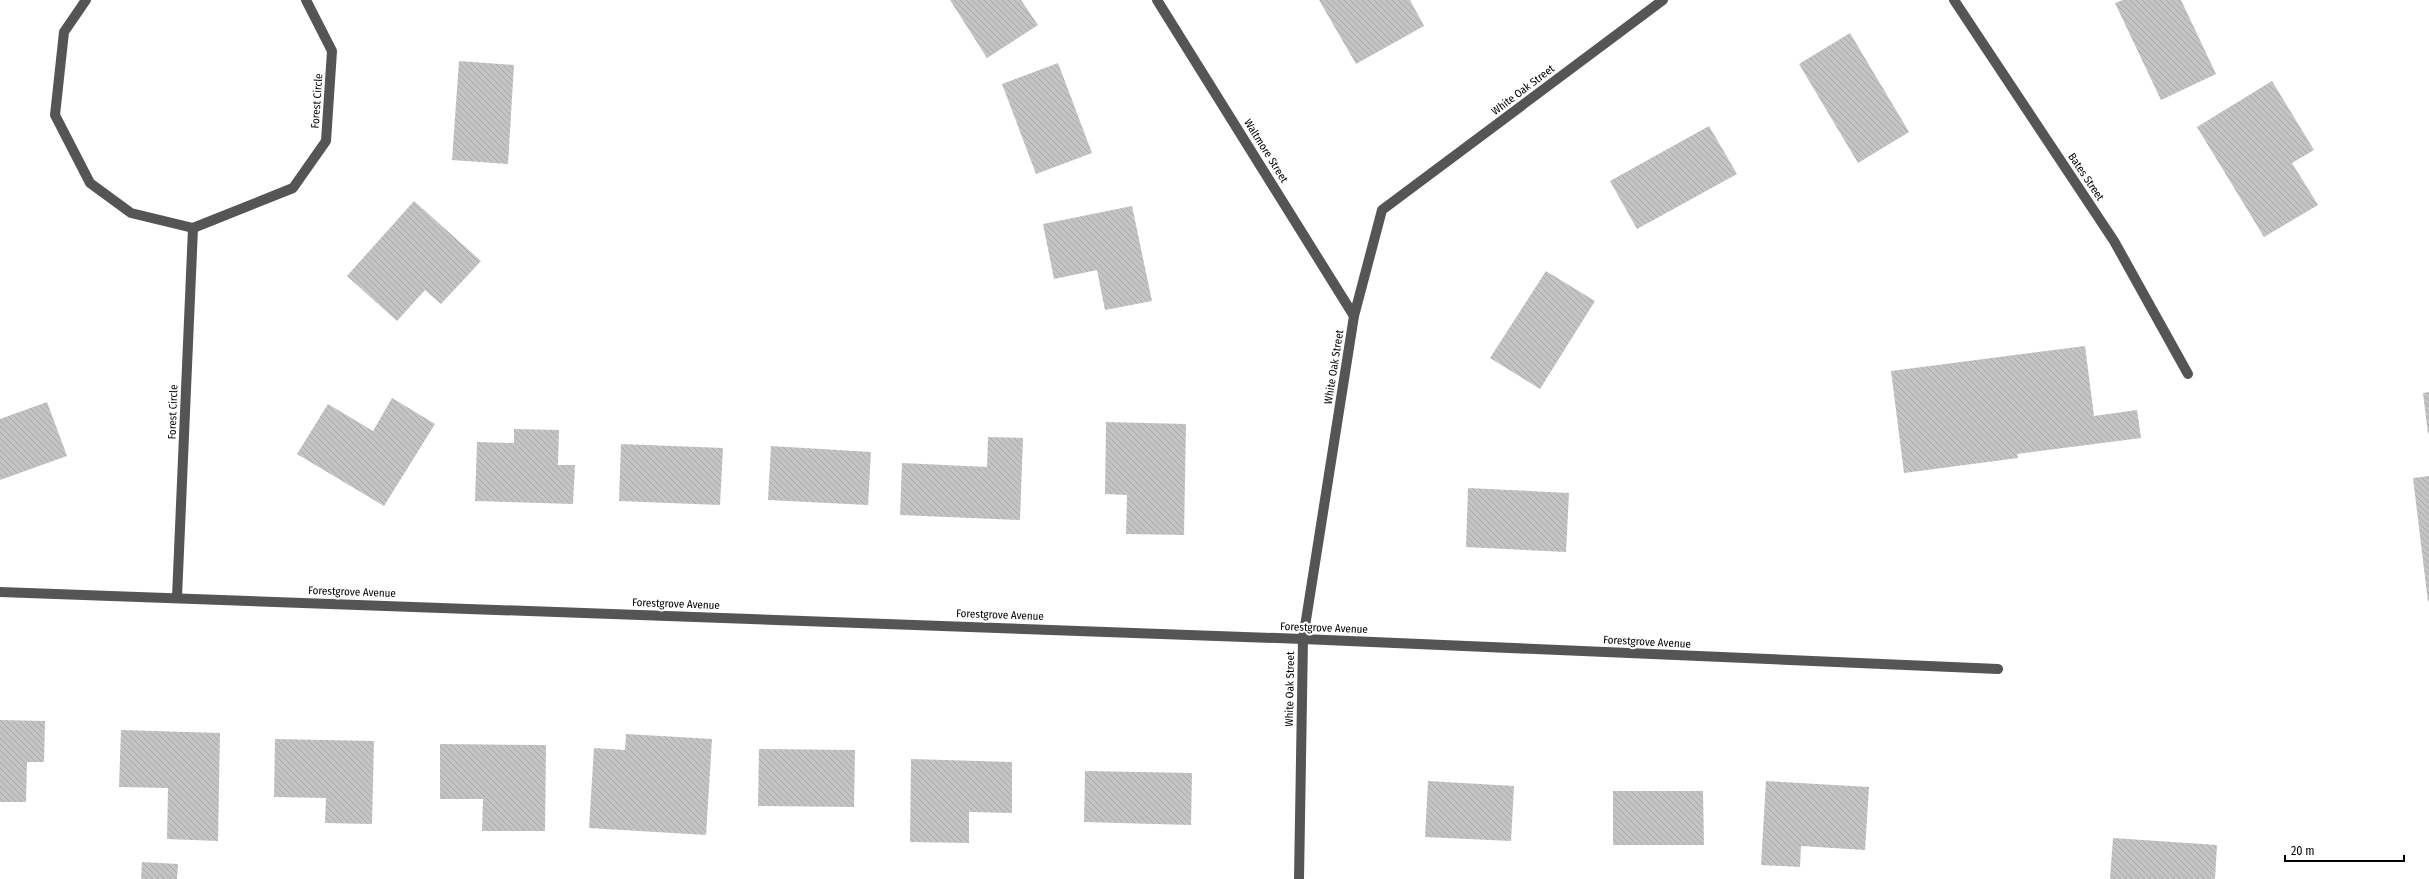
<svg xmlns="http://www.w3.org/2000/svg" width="2429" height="879" font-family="'Fira Sans Condensed',sans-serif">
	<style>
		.building { fill: url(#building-back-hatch) }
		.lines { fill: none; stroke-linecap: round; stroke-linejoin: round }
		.minor { stroke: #555; stroke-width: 10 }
		.labels { text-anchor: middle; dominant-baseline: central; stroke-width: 4; stroke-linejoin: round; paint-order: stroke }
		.street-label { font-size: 11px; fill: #000; stroke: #fff }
	</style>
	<defs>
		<pattern id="building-back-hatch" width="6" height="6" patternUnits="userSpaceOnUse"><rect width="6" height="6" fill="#c4c4c4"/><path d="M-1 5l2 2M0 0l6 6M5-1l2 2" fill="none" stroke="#a7a7a7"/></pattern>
	</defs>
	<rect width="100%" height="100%" fill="#fff"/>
	<g class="building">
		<polygon points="950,0 1021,0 1038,25 987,58"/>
		<polygon points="1319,0 1410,0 1424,26 1356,64"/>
		<polygon points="2123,0 2181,0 2216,74 2161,100 2115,3"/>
		<polygon points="1850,33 1909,132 1858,163 1799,64"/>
		<polygon points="459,61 514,65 508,164 452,160"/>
		<polygon points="1058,63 1092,153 1036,174 1002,84"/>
		<polygon points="2272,81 2314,150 2292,163 2318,205 2264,237 2197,127"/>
		<polygon points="1709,126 1737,174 1637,229 1610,181"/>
		<polygon points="414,201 481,261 441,304 425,290 397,321 347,276"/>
		<polygon points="1132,206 1152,301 1105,310 1097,270 1054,279 1043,224"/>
		<polygon points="1546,271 1595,301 1540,389 1490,358"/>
		<polygon points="2085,346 2094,416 2137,410 2141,438 2017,454 2018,458 1904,473 1891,371"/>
		<polygon points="2429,392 2429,433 2428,434 2423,393"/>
		<polygon points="392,398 435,424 384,506 297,454 328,404 373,431"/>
		<polygon points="47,402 67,456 0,480 0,419"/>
		<polygon points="1106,422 1186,424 1184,535 1126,534 1127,495 1105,494"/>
		<polygon points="514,429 559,430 558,465 575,465 573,504 475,501 477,442 514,443"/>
		<polygon points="988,437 1023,438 1020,520 900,515 902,463 987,467"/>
		<polygon points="621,444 723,448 720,505 619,501"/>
		<polygon points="771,446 871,452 868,505 768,500"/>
		<polygon points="2429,476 2429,601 2428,602 2413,478"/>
		<polygon points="1468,488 1569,493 1566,552 1466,547"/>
		<polygon points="0,720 45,721 44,762 27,762 26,802 0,802"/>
		<polygon points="121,730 220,733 218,841 167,839 168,788 119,787"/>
		<polygon points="626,734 712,739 706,835 589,828 594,748 625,750"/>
		<polygon points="275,739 374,741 372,824 325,823 326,798 274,797"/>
		<polygon points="440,744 546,745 545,831 482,831 483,799 440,799"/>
		<polygon points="759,749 855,750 854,807 758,806"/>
		<polygon points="911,759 1012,762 1012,813 969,812 969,843 910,842"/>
		<polygon points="1085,771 1192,773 1191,825 1084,822"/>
		<polygon points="1428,781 1514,786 1511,841 1425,837"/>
		<polygon points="1766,781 1869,787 1865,850 1801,846 1800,867 1761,865"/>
		<polygon points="1613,791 1703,791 1704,845 1613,845"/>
		<polygon points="2113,838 2217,845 2215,879 2110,879"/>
		<polygon points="142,862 178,864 177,879 141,879"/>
	</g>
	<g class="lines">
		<g class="minor">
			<polyline points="86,0 64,32 55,115 90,183 131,213 193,228 293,188 326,141 332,51 306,0"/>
			<polyline points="1157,0 1354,316"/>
			<polyline points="1954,0 2114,241 2188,374"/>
			<polyline points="0,592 1303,639 1998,669"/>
			<polyline points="177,597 193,228"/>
			<polyline points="1299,879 1303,639 1354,316 1382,210 1663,0"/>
		</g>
	</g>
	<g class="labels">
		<g class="street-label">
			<text transform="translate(1523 90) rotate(-37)">White Oak Street</text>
			<text transform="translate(317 101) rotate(-86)">Forest Circle</text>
			<text transform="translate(1266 151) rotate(58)">Waltmore Street</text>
			<text transform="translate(2086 177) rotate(56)">Bates Street</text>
			<text transform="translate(1334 367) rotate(-81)">White Oak Street</text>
			<text transform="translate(173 412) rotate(-88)">Forest Circle</text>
			<text transform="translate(352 592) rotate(2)">Forestgrove Avenue</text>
			<text transform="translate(676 604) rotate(2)">Forestgrove Avenue</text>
			<text transform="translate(1000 615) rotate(2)">Forestgrove Avenue</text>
			<text transform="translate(1324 628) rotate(2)">Forestgrove Avenue</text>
			<text transform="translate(1647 642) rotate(3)">Forestgrove Avenue</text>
			<text transform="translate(1290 689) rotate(-89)">White Oak Street</text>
		</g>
	</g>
	<path d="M2285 855v6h119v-6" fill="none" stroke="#000000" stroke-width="2"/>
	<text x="2291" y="855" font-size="12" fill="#000000" stroke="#ffffff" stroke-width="3" paint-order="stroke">20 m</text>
</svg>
